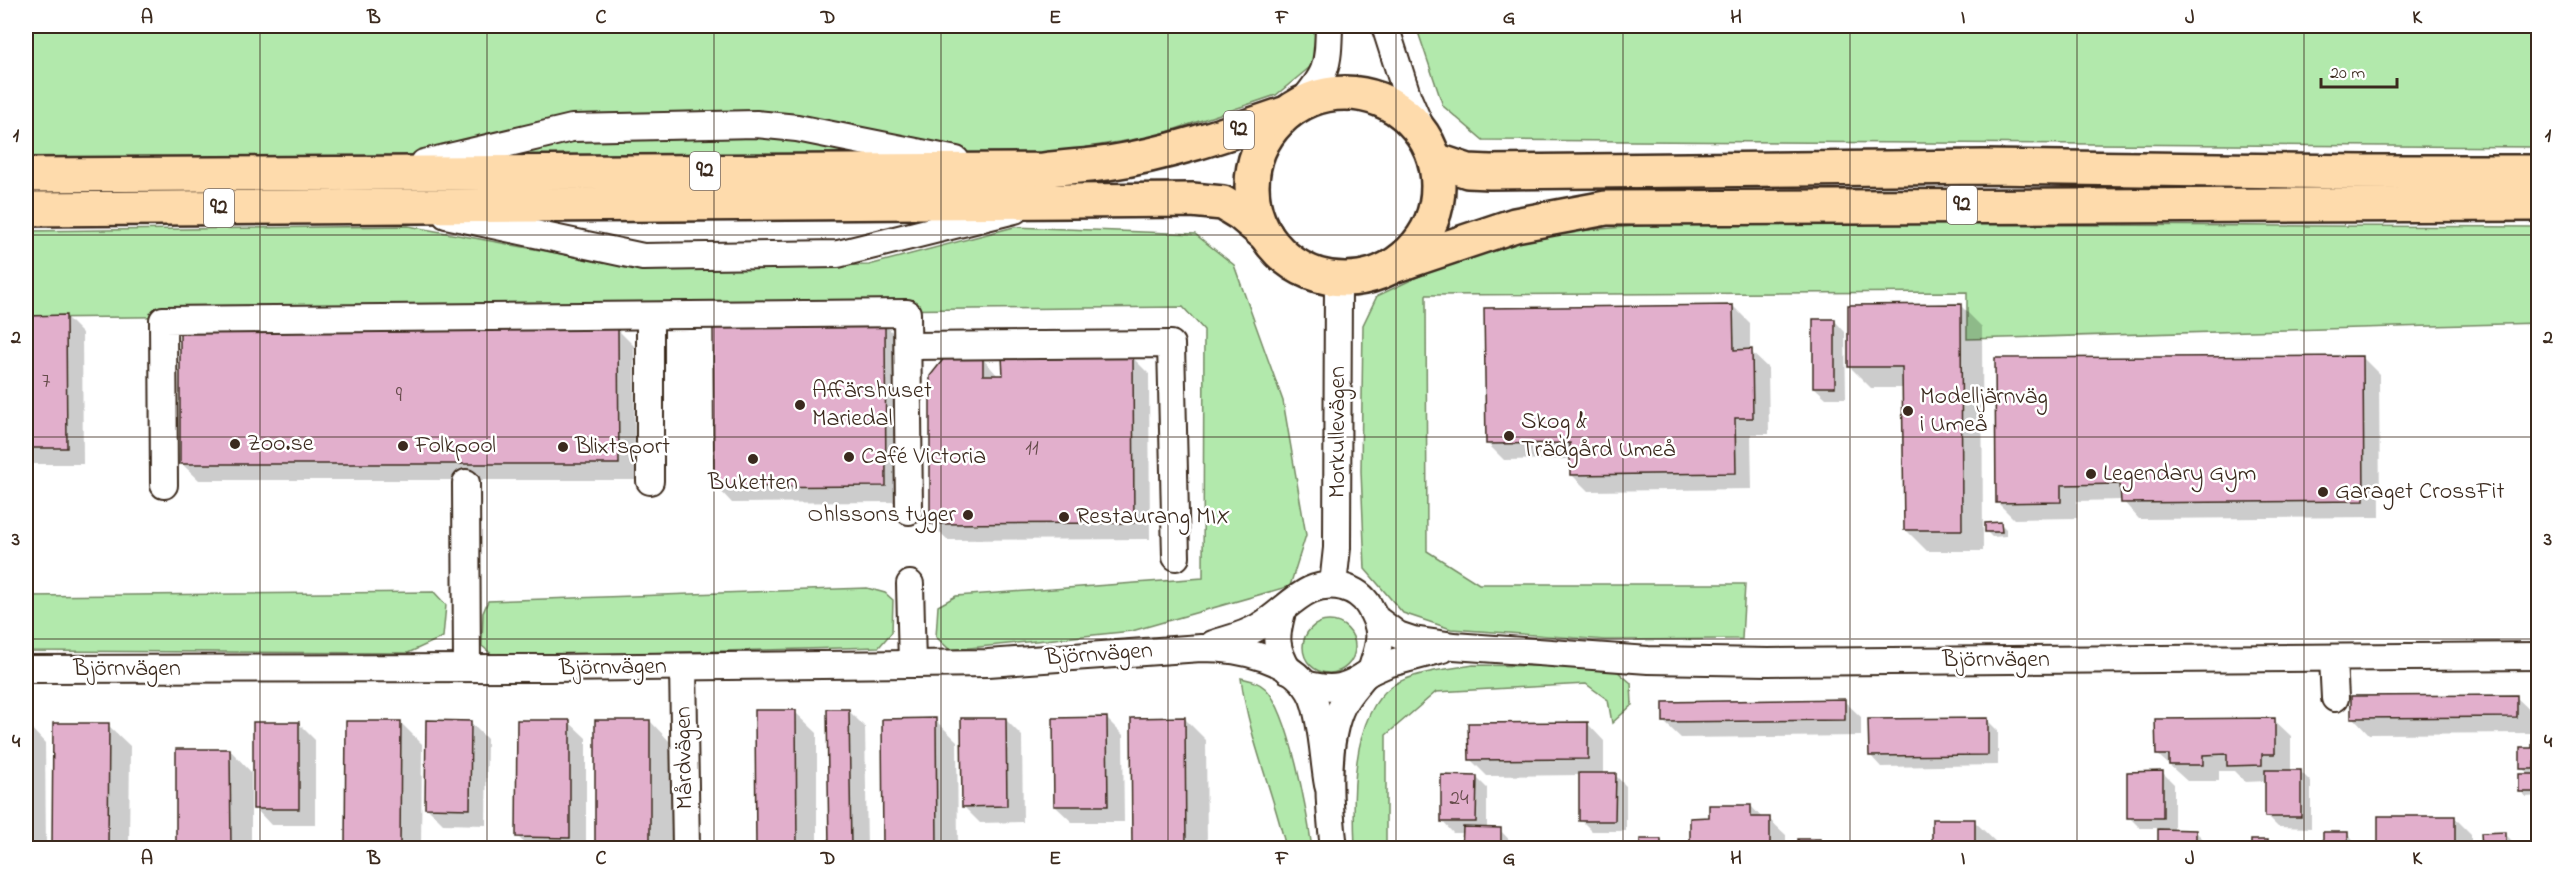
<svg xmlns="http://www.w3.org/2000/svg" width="2564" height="874" font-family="'Indie Flower',sans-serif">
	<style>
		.green { fill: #b2e9ac; stroke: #768a65; stroke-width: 1.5 }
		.shadow { fill: #0003 }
		.building { fill: #e2afcc; stroke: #3b2a1e; stroke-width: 1.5 }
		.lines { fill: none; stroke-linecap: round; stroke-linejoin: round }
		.minor-casing { stroke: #3b2a1e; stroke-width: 30 }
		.highway-casing { stroke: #3b2a1e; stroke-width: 38 }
		.minor { stroke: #fff; stroke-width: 26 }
		.highway { stroke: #fedbac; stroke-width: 33 }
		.grid { fill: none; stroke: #3b2a1e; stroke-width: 1.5; stroke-opacity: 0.55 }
		.poi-dot { fill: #3b2a1e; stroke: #fff; stroke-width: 2 }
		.labels { text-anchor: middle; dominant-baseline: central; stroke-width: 5; stroke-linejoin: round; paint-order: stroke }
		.number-label { font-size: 21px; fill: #654b4a }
		.shield { fill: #fff; stroke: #766a62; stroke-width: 1.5 }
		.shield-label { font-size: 22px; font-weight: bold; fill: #3b2a1e }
		.poi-label { font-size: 24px; fill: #3b2a1e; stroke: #fff; text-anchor: start }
		.street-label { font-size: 24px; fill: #3b2a1e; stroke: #fff }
		.neatline { fill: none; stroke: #3b2a1e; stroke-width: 2 }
		.grid-label { font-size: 20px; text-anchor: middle; font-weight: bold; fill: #3b2a1e }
	</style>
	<rect width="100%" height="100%" fill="#fff"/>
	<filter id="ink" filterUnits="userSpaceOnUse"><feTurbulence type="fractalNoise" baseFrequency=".0167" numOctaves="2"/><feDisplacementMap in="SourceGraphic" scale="12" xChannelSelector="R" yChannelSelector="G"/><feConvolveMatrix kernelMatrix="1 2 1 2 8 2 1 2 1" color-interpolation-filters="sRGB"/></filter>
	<g filter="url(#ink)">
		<g class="green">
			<polygon points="26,26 1316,26 1315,63 1276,95 1155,136 1033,156 26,158"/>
			<polygon points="1416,26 2538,26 2538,147 1483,140 1443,106"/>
			<polygon points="1674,223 2538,227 2538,323 1967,339 1967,292 1426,295 1427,551 1479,584 1745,584 1742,639 1605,640 1451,629 1403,613 1365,569 1361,471 1363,325 1377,296 1458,258 1551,233"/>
			<polygon points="408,226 644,269 869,265 1014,227 1195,234 1234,265 1283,401 1306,535 1290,586 1132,631 950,650 936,637 938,606 956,596 1203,578 1204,330 1183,307 26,318 26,231"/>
			<polygon points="867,588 885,593 893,600 892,632 879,647 495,657 482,646 483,613 488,601"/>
			<polygon points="434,592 446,605 443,637 408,653 26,651 26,596"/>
			<circle cx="1329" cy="647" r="26"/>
			<path d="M1473,665L1604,667L1618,672L1631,683L1632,705L1612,723L1608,700L1586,684L1436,692L1386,735V848H1355C1353,802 1350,716 1392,686C1412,672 1449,669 1473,665Z"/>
			<path d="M1241,678C1250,680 1259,682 1266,689C1290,714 1307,813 1312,848H1286C1273,791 1248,736 1241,678Z"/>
		</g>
		<g class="shadow">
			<polygon points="1960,305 1982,327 1983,551 1927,551 1905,529 1904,388 1871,388 1850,367"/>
			<polygon points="1733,306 1750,323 1750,351 1768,368 1769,434 1751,434 1752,489 1588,491 1571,474 1571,459 1504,460 1487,443"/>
			<polygon points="26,317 66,317 82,333 83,464 26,464"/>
			<polygon points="1834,320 1845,332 1846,398 1826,398 1814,387"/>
			<polygon points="885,325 901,341 902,502 732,503 716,486"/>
			<polygon points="618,330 634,346 635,480 199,480 182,464"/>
			<polygon points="982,358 999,377 1133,358 1149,374 1150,539 948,540 931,524"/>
			<polygon points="2363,358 2379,374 2380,517 2139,519 2122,500 2077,501 2077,518 2014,519 1997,502"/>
			<polygon points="2001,524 2006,529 2006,536 1992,537 1987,532"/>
			<polygon points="2516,697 2533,713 2533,721 2538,721 2538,796 2526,797 2521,791 2529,775 2522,768 2533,750 2533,733 2369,734 2353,717"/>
			<polygon points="1844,701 1861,717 1861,736 1681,738 1664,722"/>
			<polygon points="828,711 849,711 865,727 867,848 830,848"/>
			<polygon points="757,712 795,712 817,733 817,848 757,848"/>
			<polygon points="1106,718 1123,735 1124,822 1072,822 1055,806"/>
			<polygon points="1005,719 1022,736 1023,822 980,823 963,806"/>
			<polygon points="1133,719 1185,719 1206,740 1207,848 1133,848"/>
			<polygon points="883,720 935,720 957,741 958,848 884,848"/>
			<polygon points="1987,720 1998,731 1998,765 1881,767 1870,755"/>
			<polygon points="2274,720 2291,736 2291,771 2300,771 2311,782 2311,828 2278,827 2267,816 2267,781 2245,782 2234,771 2219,771 2219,781 2187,781 2157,754"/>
			<polygon points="596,721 650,721 671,743 671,848 596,848"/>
			<polygon points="470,722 487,739 486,825 443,824 427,808"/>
			<polygon points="569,722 586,738 586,848 530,848 518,837"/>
			<polygon points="298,723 315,740 315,825 271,825 255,808"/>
			<polygon points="348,723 401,723 422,744 421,848 347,848"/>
			<polygon points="54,724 108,725 130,746 129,848 53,848"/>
			<polygon points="1588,724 1604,741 1604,775 1615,775 1626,786 1626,831 1592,831 1581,820 1581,775 1487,776 1470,759"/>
			<polygon points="26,726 29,726 45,743 46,848 26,848"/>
			<polygon points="230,750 251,772 251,848 177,848 177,751"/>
			<polygon points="2163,773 2174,784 2174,831 2195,831 2212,848 2159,848 2159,828 2140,828 2129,817"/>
			<polygon points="1476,777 1487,788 1487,829 1500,830 1517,848 1464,848 1464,833 1453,833 1442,821"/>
			<polygon points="1751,806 1763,819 1769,819 1786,835 1786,848 1691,848 1691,819 1710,819"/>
			<polygon points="2380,817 2454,817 2471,834 2471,848 2380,848"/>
			<polygon points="1934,820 1974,821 2002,848 1934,848"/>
			<polygon points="2347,833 2358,845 2358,848 2325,848 2325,834"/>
			<polygon points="2505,834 2516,845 2517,848 2483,848 2483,835"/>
			<polygon points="1800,840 1819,840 1828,848 1800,848"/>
			<polygon points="1642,841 1661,841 1668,848 1642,848"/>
			<polygon points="2253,842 2268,842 2274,848 2253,848"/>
		</g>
		<g class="building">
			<polygon points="1961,304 1962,530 1904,530 1902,367 1848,367 1848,305"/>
			<polygon points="1733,305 1734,350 1752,349 1753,418 1735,418 1736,473 1570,475 1570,443 1486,444 1484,308"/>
			<polygon points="66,315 67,448 26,448 26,316"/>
			<rect x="1813" y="319" width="22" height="68"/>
			<polygon points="885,323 886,486 714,487 713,324"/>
			<polygon points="180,328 618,328 619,464 180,464"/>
			<polygon points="1133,356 1134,523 930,524 930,376 945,357 983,357 983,375 1003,375 1002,357"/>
			<polygon points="2363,356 2364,501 2121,503 2120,484 2061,485 2061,502 1996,503 1995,358"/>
			<polygon points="2001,522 2002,532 1985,532 1985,523"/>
			<polygon points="2517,695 2517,717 2351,718 2351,696"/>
			<polygon points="1845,699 1845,720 1663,722 1663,702"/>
			<polygon points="827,709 849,709 851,848 829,848"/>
			<polygon points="755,710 796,710 797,848 756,848"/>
			<polygon points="1107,717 1108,806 1054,806 1053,718"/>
			<polygon points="1185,717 1186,848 1132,848 1131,718"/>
			<polygon points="936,718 937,848 883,848 882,719"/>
			<polygon points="961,718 1006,718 1007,806 962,807"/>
			<polygon points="1988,718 1988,755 1869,756 1868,719"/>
			<polygon points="2275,718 2275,754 2262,754 2262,765 2227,766 2227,754 2203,755 2203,765 2169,765 2169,755 2156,755 2155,719"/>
			<polygon points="426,720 471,721 470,809 425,808"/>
			<polygon points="517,720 570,720 570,838 516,837"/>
			<rect x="595" y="720" width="55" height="128"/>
			<polygon points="2532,720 2538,720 2538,762 2534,762 2534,769 2520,769 2520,748 2532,748"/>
			<polygon points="346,721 401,721 400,848 345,848"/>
			<rect x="253" y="722" width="46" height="87"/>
			<polygon points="1588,722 1588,759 1469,760 1468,723"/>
			<polygon points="53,723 109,723 108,848 52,848"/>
			<polygon points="26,725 29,725 30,842 26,842"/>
			<polygon points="176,749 230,749 231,848 176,848"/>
			<rect x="2265" y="770" width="36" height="47"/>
			<polygon points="2163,771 2163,818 2127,818 2127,772"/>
			<polygon points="1579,773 1616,773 1615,821 1579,821"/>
			<rect x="2519" y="774" width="16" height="18"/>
			<polygon points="1441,775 1477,776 1476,822 1441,822"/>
			<polygon points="1709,805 1751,805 1751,817 1770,817 1770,848 1690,848 1690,818 1709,817"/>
			<rect x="2378" y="816" width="77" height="32"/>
			<rect x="1932" y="819" width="43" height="29"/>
			<polygon points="1463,827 1501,828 1501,848 1462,848"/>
			<polygon points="2158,829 2196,830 2196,848 2158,848"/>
			<rect x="2323" y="832" width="25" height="16"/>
			<polygon points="2506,832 2506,848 2482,848 2481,833"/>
			<rect x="1640" y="839" width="21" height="9"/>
			<rect x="1798" y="839" width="22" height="9"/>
			<rect x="2251" y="840" width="17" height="8"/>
		</g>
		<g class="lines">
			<defs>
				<g id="minor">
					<polyline points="1385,26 1408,98 1428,144"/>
					<path d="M1299,106C1327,73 1328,69 1329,26"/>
					<polyline points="424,163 572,128 756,124 797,128 956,160"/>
					<polyline points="446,215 643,257 838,254 1015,210"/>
					<polyline points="908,346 1171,344 1176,557"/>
					<polyline points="650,481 650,316"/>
					<polyline points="466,483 467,668"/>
					<polyline points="164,485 163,320 907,313 909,511"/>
					<polyline points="910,584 912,664"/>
					<polyline points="1333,585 1337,548 1338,279"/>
					<path d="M1282,612C1275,638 1275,647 1288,670"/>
					<polyline points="1379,621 1398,635 1413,640 1454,646 1648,660 1768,662 2538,656"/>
					<path d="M1213,644C1228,639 1246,635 1260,626C1289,609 1306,578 1343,587C1354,590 1363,596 1369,606C1385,632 1380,643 1371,671C1348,688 1334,692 1305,684"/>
					<polyline points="2333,659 2335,698"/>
					<polyline points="683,667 686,848"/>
					<path d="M26,669L551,668L912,664L988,663L1201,648C1238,648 1297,658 1313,698C1323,725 1323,758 1328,785"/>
					<polyline points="1371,671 1387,664 1443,649"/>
					<path d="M1334,848C1329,808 1324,741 1343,704C1348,694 1356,686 1363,677"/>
				</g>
				<g id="highway">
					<circle cx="1345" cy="186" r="93"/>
					<polyline points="1435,160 1468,171 1490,172 1984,167 2364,172 2538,172"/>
					<path d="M26,175L1043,170C1064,167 1086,166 1108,163C1169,154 1229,133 1287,113"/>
					<polyline points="26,209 1192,200 1223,203 1241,214 1266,235"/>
					<polyline points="1393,266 1515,225 1606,208 2538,204"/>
				</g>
			</defs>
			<use href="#minor" class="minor-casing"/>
			<use href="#highway" class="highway-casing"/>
			<use href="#minor" class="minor"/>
			<use href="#highway" class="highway"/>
		</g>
	</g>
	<path class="grid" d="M260,26V848M487,26V848M714,26V848M941,26V848M1168,26V848M1396,26V848M1623,26V848M1850,26V848M2077,26V848M2304,26V848M26,235H2538M26,437H2538M26,639H2538"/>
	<g class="poi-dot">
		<circle cx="800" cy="405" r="6"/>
		<circle cx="1908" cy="411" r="6"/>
		<circle cx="1509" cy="436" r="6"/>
		<circle cx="235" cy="444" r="6"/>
		<circle cx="403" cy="446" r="6"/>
		<circle cx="563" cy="447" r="6"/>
		<circle cx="849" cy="457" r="6"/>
		<circle cx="753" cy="459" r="6"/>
		<circle cx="2091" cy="474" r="6"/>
		<circle cx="2323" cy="492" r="6"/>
		<circle cx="968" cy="515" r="6"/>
		<circle cx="1064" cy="517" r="6"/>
	</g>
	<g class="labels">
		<g class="number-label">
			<text x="46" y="382">7</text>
			<text x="399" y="396">9</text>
			<text x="1032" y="449">11</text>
			<text x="1459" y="799">24</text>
		</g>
		<g class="shield">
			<rect x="1224" y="111" width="30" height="38" rx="4.5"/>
			<rect x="690" y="152" width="30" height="38" rx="4.5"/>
			<rect x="1947" y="186" width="30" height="38" rx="4.5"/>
			<rect x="204" y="189" width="30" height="38" rx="4.5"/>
		</g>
		<g class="shield-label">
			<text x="1239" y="130">92</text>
			<text x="705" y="171">92</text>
			<text x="1962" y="205">92</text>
			<text x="219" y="208">92</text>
		</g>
		<g class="poi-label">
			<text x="812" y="391">Affärshuset<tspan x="812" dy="28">Mariedal</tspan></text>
			<text x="1920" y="397">Modelljärnväg<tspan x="1920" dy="28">i Umeå</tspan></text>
			<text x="1521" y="422">Skog &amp;<tspan x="1521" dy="28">Trädgård Umeå</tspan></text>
			<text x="247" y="444">Zoo.se</text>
			<text x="415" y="446">Folkpool</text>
			<text x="575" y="447">Blixtsport</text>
			<text x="861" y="457">Café Victoria</text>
			<text x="2103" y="474">Legendary Gym</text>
			<text x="753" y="483" text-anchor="middle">Buketten</text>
			<text x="2335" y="492">Garaget CrossFit</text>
			<text x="956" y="515" text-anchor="end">Ohlssons tyger</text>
			<text x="1076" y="517">Restaurang MIX</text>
		</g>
		<g class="street-label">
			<text transform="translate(1338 432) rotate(-90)">Morkullevägen</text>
			<text transform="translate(1099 655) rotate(-4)">Björnvägen</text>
			<text x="1996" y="660">Björnvägen</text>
			<text transform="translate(613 668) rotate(-1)">Björnvägen</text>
			<text x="127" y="669">Björnvägen</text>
			<text transform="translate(685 758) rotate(-91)">Mårdvägen</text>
		</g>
	</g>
	<rect width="2564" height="874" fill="none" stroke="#fff" stroke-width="66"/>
	<path d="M2321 78v9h76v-9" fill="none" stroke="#3b2a1e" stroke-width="3"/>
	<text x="2330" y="78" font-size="18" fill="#3b2a1e" stroke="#ffffff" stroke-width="4.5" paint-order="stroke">20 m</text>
	<rect x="33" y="33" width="2498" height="808" class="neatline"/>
	<g class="grid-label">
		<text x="147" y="23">A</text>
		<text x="374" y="23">B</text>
		<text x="601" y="23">C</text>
		<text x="828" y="23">D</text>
		<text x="1055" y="23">E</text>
		<text x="1282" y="23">F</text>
		<text x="1509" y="23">G</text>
		<text x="1736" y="23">H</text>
		<text x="1963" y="23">I</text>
		<text x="2190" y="23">J</text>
		<text x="2417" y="23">K</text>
		<text x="16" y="141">1</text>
		<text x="2548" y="141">1</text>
		<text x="16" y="343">2</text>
		<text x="2548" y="343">2</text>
		<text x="16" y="545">3</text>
		<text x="2548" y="545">3</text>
		<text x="16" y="747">4</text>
		<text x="2548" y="747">4</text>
		<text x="147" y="864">A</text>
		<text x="374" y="864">B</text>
		<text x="601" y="864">C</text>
		<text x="828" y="864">D</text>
		<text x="1055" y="864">E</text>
		<text x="1282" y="864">F</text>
		<text x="1509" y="864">G</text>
		<text x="1736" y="864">H</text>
		<text x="1963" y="864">I</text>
		<text x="2190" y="864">J</text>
		<text x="2417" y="864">K</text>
	</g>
</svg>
